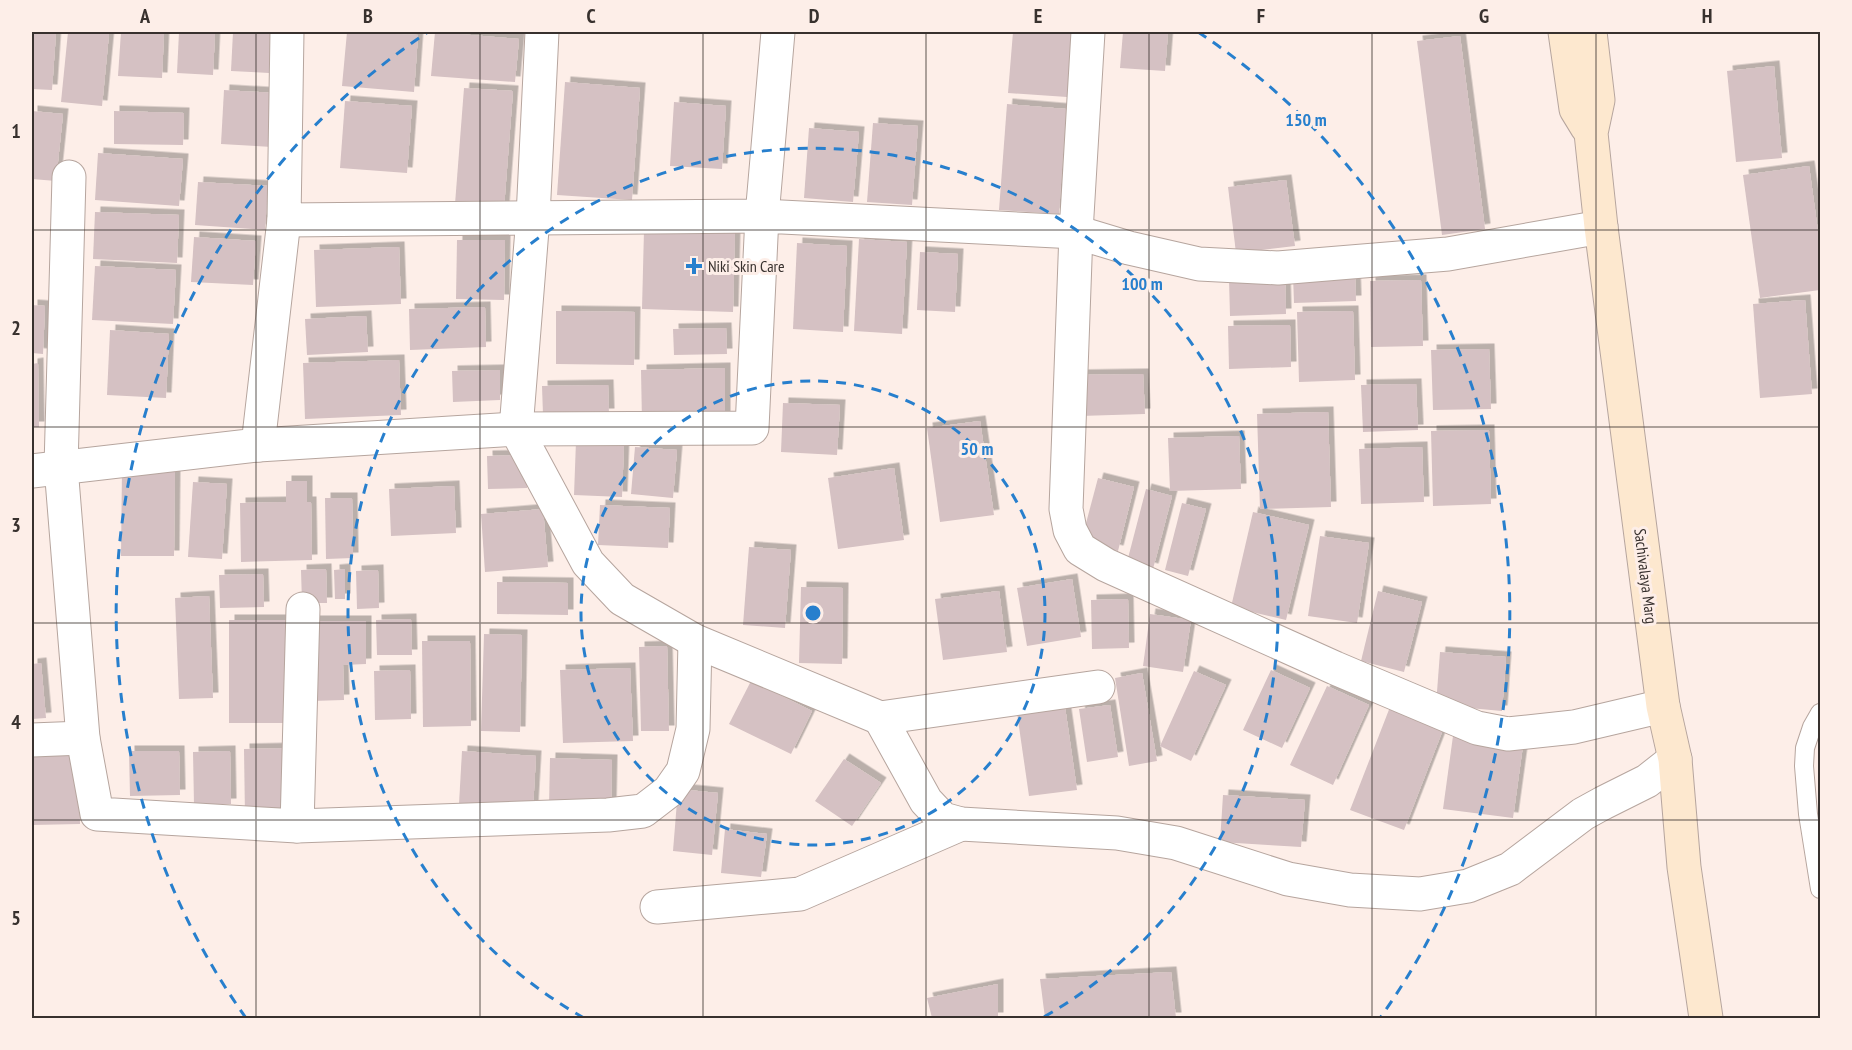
<svg xmlns="http://www.w3.org/2000/svg" width="1852" height="1050" font-family="'PT Sans Narrow',sans-serif">
	<style>
		.building { fill: #d5c1c3; filter: url(#shadow) }
		.lines { fill: none; stroke-linecap: round; stroke-linejoin: round }
		.service-casing { stroke: #b6a59e; stroke-width: 20 }
		.minor-casing { stroke: #b6a59e; stroke-width: 35 }
		.secondary-casing { stroke: #b6a59e; stroke-width: 35 }
		.service { stroke: #fff; stroke-width: 18 }
		.minor { stroke: #fff; stroke-width: 33 }
		.secondary { stroke: #fde8cf; stroke-width: 33 }
		.grid { fill: none; stroke: #38312e; stroke-width: 1.5; stroke-opacity: 0.55 }
		.ring { fill: none; stroke: #277fcd; stroke-width: 3; stroke-dasharray: 10 8 }
		.poi-dot { fill: #277fcd; stroke: #fdeee8; stroke-width: 2 }
		.labels { text-anchor: middle; dominant-baseline: central; stroke-width: 6; stroke-linejoin: round; paint-order: stroke }
		.poi-label { font-size: 16px; fill: #38312e; stroke: #fdeee8; text-anchor: start }
		.street-label { font-size: 16px; fill: #38312e; stroke: #fdeee8 }
		.centre { fill: #277fcd; stroke: #fdeee8; stroke-width: 3 }
		.ring-label { font-size: 18px; text-anchor: middle; font-weight: bold; fill: #277fcd; stroke: #fdeee8; stroke-width: 6; stroke-linejoin: round; paint-order: stroke }
		.neatline { fill: none; stroke: #38312e; stroke-width: 2 }
		.grid-label { font-size: 20px; text-anchor: middle; font-weight: bold; fill: #38312e }
	</style>
	<defs>
		<filter id="shadow"><feDropShadow dx="5.5" dy="-5.5" stdDeviation="0" flood-color="#0004"/></filter>
	</defs>
	<rect width="100%" height="100%" fill="#fdeee8"/>
	<g class="building">
		<polygon points="32,32 56,32 52,90 32,89"/>
		<polygon points="68,32 109,34 102,106 61,102"/>
		<polygon points="121,32 164,32 162,78 118,76"/>
		<polygon points="179,32 215,32 213,75 177,73"/>
		<polygon points="233,32 271,32 269,73 231,71"/>
		<polygon points="347,32 418,35 414,92 342,86"/>
		<polygon points="435,32 519,39 515,82 431,76"/>
		<polygon points="1013,32 1072,32 1067,97 1008,93"/>
		<polygon points="1123,32 1168,32 1165,71 1120,68"/>
		<polygon points="1460,36 1485,229 1442,235 1417,41"/>
		<polygon points="1774,66 1782,158 1736,162 1727,71"/>
		<polygon points="565,82 640,88 632,200 557,195"/>
		<polygon points="464,88 513,91 504,208 455,204"/>
		<polygon points="224,90 275,93 272,147 221,144"/>
		<polygon points="345,101 412,106 407,173 340,168"/>
		<polygon points="674,102 726,106 722,169 670,166"/>
		<polygon points="1007,104 1066,109 1059,214 999,210"/>
		<polygon points="32,111 63,114 56,181 32,179"/>
		<polygon points="114,111 184,113 183,145 114,144"/>
		<polygon points="873,123 918,126 912,205 867,202"/>
		<polygon points="809,128 859,132 853,202 804,198"/>
		<polygon points="98,153 183,159 179,206 95,200"/>
		<polygon points="1809,166 1820,246 1820,290 1760,298 1743,175"/>
		<polygon points="1286,180 1295,246 1236,253 1228,187"/>
		<polygon points="198,182 268,186 265,230 195,225"/>
		<polygon points="95,212 179,215 177,263 93,259"/>
		<polygon points="644,230 735,232 733,312 642,309"/>
		<polygon points="194,237 256,241 253,285 191,282"/>
		<polygon points="859,239 907,242 902,334 854,331"/>
		<polygon points="457,240 505,240 504,300 456,299"/>
		<polygon points="797,243 847,246 843,332 793,329"/>
		<polygon points="399,247 401,304 316,307 314,250"/>
		<polygon points="920,252 958,254 955,312 917,310"/>
		<polygon points="95,266 176,270 173,324 92,320"/>
		<polygon points="1355,273 1356,301 1294,303 1293,275"/>
		<polygon points="1285,278 1286,314 1230,316 1229,280"/>
		<polygon points="1421,280 1423,346 1371,347 1370,281"/>
		<polygon points="1805,300 1812,394 1760,398 1753,304"/>
		<polygon points="32,305 45,306 43,354 32,353"/>
		<polygon points="485,307 486,347 410,350 409,309"/>
		<polygon points="556,311 635,312 634,365 556,364"/>
		<polygon points="1353,311 1355,380 1299,382 1297,312"/>
		<polygon points="366,316 368,352 307,355 305,319"/>
		<polygon points="1290,325 1291,367 1229,369 1228,326"/>
		<polygon points="726,328 727,354 674,355 673,329"/>
		<polygon points="110,330 169,334 166,398 107,395"/>
		<polygon points="1489,349 1491,409 1433,410 1431,350"/>
		<polygon points="399,360 401,415 305,419 303,363"/>
		<polygon points="38,363 39,427 32,427 32,364"/>
		<polygon points="725,368 725,421 642,423 641,370"/>
		<polygon points="500,370 500,400 453,402 452,371"/>
		<polygon points="1143,374 1145,414 1080,416 1079,375"/>
		<polygon points="1416,384 1418,430 1363,432 1361,385"/>
		<polygon points="608,385 609,414 543,415 542,386"/>
		<polygon points="783,403 840,405 837,455 781,452"/>
		<polygon points="1328,412 1331,507 1260,509 1257,414"/>
		<polygon points="980,421 994,515 940,522 927,428"/>
		<polygon points="1489,430 1491,504 1433,506 1431,431"/>
		<polygon points="1239,436 1241,489 1170,491 1168,438"/>
		<polygon points="576,441 624,443 622,497 574,495"/>
		<polygon points="635,447 677,450 673,498 631,494"/>
		<polygon points="1422,447 1424,502 1361,504 1359,449"/>
		<polygon points="526,455 527,488 488,489 487,456"/>
		<polygon points="122,468 175,468 174,556 121,556"/>
		<polygon points="894,468 904,540 838,549 828,478"/>
		<polygon points="1098,478 1134,487 1118,551 1081,542"/>
		<polygon points="286,481 307,481 307,502 311,502 312,560 241,562 240,503 286,502"/>
		<polygon points="193,482 227,484 222,559 188,557"/>
		<polygon points="454,486 456,533 391,536 389,489"/>
		<polygon points="1146,489 1172,496 1153,569 1127,562"/>
		<polygon points="325,498 352,498 353,558 326,559"/>
		<polygon points="1182,503 1206,509 1188,576 1165,570"/>
		<polygon points="600,505 670,508 668,548 598,545"/>
		<polygon points="543,509 548,567 485,572 481,514"/>
		<polygon points="1253,512 1309,525 1286,620 1231,607"/>
		<polygon points="1320,536 1369,543 1357,623 1308,616"/>
		<polygon points="749,547 791,550 785,628 743,625"/>
		<polygon points="326,569 327,603 302,603 301,570"/>
		<polygon points="345,569 345,599 335,599 334,570"/>
		<polygon points="378,570 379,608 357,609 356,571"/>
		<polygon points="263,574 264,607 220,608 219,575"/>
		<polygon points="1072,579 1081,637 1027,646 1017,588"/>
		<polygon points="497,582 568,583 568,615 497,614"/>
		<polygon points="801,587 843,588 842,664 799,663"/>
		<polygon points="999,591 1007,652 943,660 935,599"/>
		<polygon points="1378,591 1422,602 1404,672 1361,661"/>
		<polygon points="209,596 213,698 179,699 175,598"/>
		<polygon points="1128,599 1129,648 1092,649 1091,600"/>
		<polygon points="1150,614 1191,620 1183,672 1143,666"/>
		<polygon points="411,619 412,655 377,655 376,620"/>
		<rect x="229" y="620" width="61" height="103"/>
		<polygon points="311,621 366,621 366,664 343,665 344,700 312,701"/>
		<polygon points="484,634 522,635 520,732 481,731"/>
		<polygon points="422,641 470,641 471,726 423,727"/>
		<polygon points="667,646 669,731 641,731 639,647"/>
		<polygon points="1440,652 1506,657 1502,711 1436,705"/>
		<polygon points="41,663 46,718 32,719 32,664"/>
		<polygon points="630,668 633,741 563,743 560,670"/>
		<polygon points="410,670 411,719 375,720 374,671"/>
		<polygon points="1271,670 1310,688 1282,748 1243,730"/>
		<polygon points="1194,671 1226,685 1191,761 1160,746"/>
		<polygon points="1142,673 1157,761 1129,766 1115,678"/>
		<polygon points="751,681 812,711 791,754 729,724"/>
		<polygon points="1327,686 1369,705 1333,785 1290,765"/>
		<polygon points="1110,705 1118,757 1087,762 1079,709"/>
		<polygon points="1065,707 1077,790 1029,796 1017,713"/>
		<polygon points="1390,707 1444,727 1404,830 1350,810"/>
		<polygon points="1453,736 1523,745 1513,818 1443,809"/>
		<polygon points="294,748 295,817 245,818 244,749"/>
		<polygon points="129,751 179,751 180,795 130,796"/>
		<polygon points="230,751 231,804 194,805 193,752"/>
		<polygon points="462,751 536,756 533,808 459,804"/>
		<polygon points="79,752 80,824 32,825 32,753"/>
		<polygon points="550,758 612,760 611,808 549,807"/>
		<polygon points="844,759 881,783 852,826 815,801"/>
		<polygon points="678,789 718,793 712,855 673,851"/>
		<polygon points="1223,795 1305,800 1301,847 1220,842"/>
		<polygon points="725,829 767,834 761,877 721,873"/>
		<polygon points="1171,972 1176,1018 1045,1018 1040,979"/>
		<polygon points="998,984 998,1018 932,1018 927,998"/>
	</g>
	<g class="lines">
		<defs>
			<polyline id="service" points="1820,713 1812,727 1805,748 1804,766 1808,814 1820,889"/>
			<g id="minor">
				<polyline points="287,32 284,220 762,216 778,32"/>
				<polyline points="542,32 533,217 516,429 588,563 622,599 695,641 880,718 1098,687"/>
				<polyline points="69,177 61,467 83,738 97,814 297,826 608,815 643,811 669,791 683,771 693,729 695,641"/>
				<polyline points="1601,227 1448,254 1278,268 1199,264 1129,248 1076,232 1066,509 1070,530 1080,549 1106,565 1335,668 1477,728 1508,734 1574,727 1663,706"/>
				<polyline points="258,445 516,429 752,428 762,216 1076,232 1088,32"/>
				<polyline points="32,471 258,445 284,220"/>
				<polyline points="880,718 926,801 943,819 961,824 1117,833 1176,843 1288,879 1350,890 1420,894 1468,886 1510,869 1583,814 1603,803 1647,781 1675,759"/>
				<polyline points="32,740 83,738"/>
				<polyline points="297,826 303,609"/>
				<polyline points="657,907 800,894 961,824"/>
			</g>
			<g id="secondary">
				<polyline points="1565,32 1576,109 1587,127"/>
				<polyline points="1590,32 1598,100 1591,133 1601,227 1663,706 1675,759 1684,867 1706,1018"/>
			</g>
		</defs>
		<use href="#service" class="service-casing"/>
		<use href="#minor" class="minor-casing"/>
		<use href="#secondary" class="secondary-casing"/>
		<use href="#service" class="service"/>
		<use href="#minor" class="minor"/>
		<use href="#secondary" class="secondary"/>
	</g>
	<path class="grid" d="M256,32V1018M480,32V1018M703,32V1018M926,32V1018M1149,32V1018M1372,32V1018M1596,32V1018M32,230H1820M32,427H1820M32,623H1820M32,820H1820"/>
	<g class="ring">
		<circle cx="813" cy="613" r="232"/>
		<path d="M584 1018A465 465 0 1 1 1042 1018"/>
		<path d="M246 1018A697 697 0 0 1 428 32M1198 32A697 697 0 0 1 1380 1018"/>
	</g>
	<path class="poi-dot" d="M691 257h6v6h6v6h-6v6h-6v-6h-6v-6h6z"/>
	<g class="labels">
		<g class="poi-label">
			<text x="708" y="266">Niki Skin Care</text>
		</g>
		<g class="street-label">
			<text transform="translate(1646 576) rotate(83)">Sachivalaya Marg</text>
		</g>
	</g>
	<circle cx="813" cy="613" r="9" class="centre"/>
	<g class="ring-label">
		<text x="1306" y="126">150 m</text>
		<text x="1142" y="290">100 m</text>
		<text x="977" y="455">50 m</text>
	</g>
	<rect width="1852" height="1050" fill="none" stroke="#fdeee8" stroke-width="66"/>
	<rect x="33" y="33" width="1786" height="984" class="neatline"/>
	<g class="grid-label">
		<text x="145" y="23">A</text>
		<text x="368" y="23">B</text>
		<text x="591" y="23">C</text>
		<text x="814" y="23">D</text>
		<text x="1038" y="23">E</text>
		<text x="1261" y="23">F</text>
		<text x="1484" y="23">G</text>
		<text x="1707" y="23">H</text>
		<text x="16" y="138">1</text>
		<text x="16" y="335">2</text>
		<text x="16" y="532">3</text>
		<text x="16" y="729">4</text>
		<text x="16" y="925">5</text>
	</g>
</svg>
